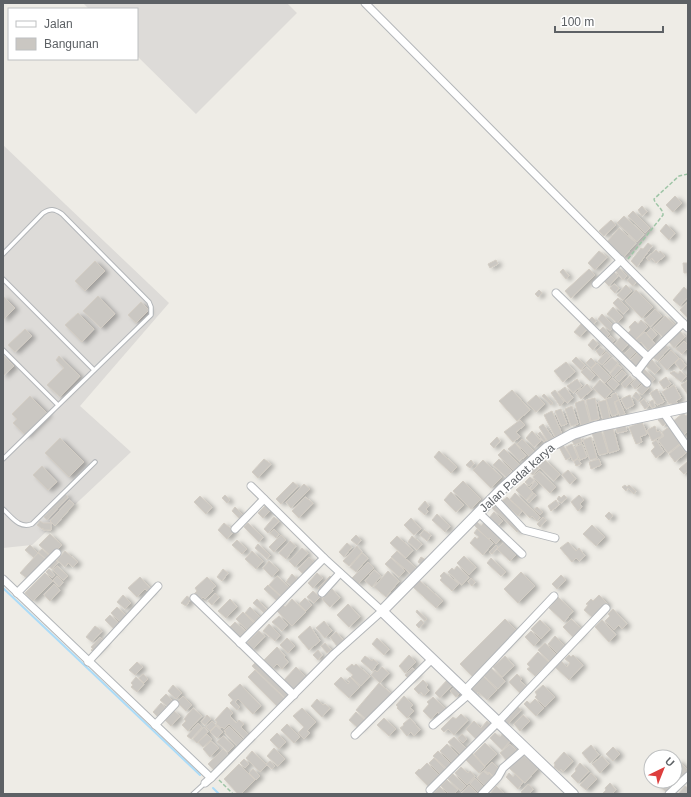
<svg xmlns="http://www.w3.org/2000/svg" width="691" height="797" font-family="Arial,sans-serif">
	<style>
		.industrial { fill: #dddbd8 }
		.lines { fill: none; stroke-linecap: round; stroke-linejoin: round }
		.stream { stroke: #abdcf9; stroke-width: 2 }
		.building { fill: #cac7c2; stroke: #d3cdc4; filter: url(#shadow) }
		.service-casing { stroke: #b3b6b9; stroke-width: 5.5 }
		.minor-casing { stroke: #b3b6b9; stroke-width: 9 }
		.secondary-casing { stroke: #b2b5b9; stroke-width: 12 }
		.path { stroke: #9ec5a6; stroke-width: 1.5; stroke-dasharray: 4 2; stroke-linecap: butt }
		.service { stroke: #fff; stroke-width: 3.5 }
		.minor { stroke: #fff; stroke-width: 7 }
		.secondary { stroke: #fff; stroke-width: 10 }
		.labels { text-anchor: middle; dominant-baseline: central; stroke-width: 3; stroke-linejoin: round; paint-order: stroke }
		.street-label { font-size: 12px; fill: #5d6165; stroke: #fff }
	</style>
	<defs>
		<filter id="shadow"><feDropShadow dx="4" dy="2" stdDeviation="2" flood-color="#0004"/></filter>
	</defs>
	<rect width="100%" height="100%" fill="#eeece6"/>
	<g class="industrial">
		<polygon points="83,3 287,3 297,13 196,114 137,56 137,9 89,9"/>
		<polygon points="3,145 169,303 80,406 131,452 32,545 3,548"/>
	</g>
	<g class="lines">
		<g class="stream">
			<polyline points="3,588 200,775"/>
			<polyline points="213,788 219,794"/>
		</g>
	</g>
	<g class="building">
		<polygon points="675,196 682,203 673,212 666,205"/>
		<polygon points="642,206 647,212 642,216 638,210"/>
		<polygon points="633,211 650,228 645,233 628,216"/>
		<polygon points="624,216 644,234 637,242 617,223"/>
		<polygon points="611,220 616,225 604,236 599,231"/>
		<polygon points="666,224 675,233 669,240 660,231"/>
		<polygon points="619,228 636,243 623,258 606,243"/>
		<polygon points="648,243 652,246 637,267 631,261 641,248 643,249"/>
		<polygon points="656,250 659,253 660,251 665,256 656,263 652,258 649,261 646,258"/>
		<polygon points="599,251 607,257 595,270 588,263"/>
		<polygon points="496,260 498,264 490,268 488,264"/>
		<polygon points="95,261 105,271 85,291 75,281"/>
		<polygon points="683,263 688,263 688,273 684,273"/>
		<polygon points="618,267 627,276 623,280 615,270"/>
		<polygon points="563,269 569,276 566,279 560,272"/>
		<polygon points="589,269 595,275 571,298 565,291"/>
		<polygon points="613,271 618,276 609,286 604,281"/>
		<polygon points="631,277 636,282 633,286 627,280"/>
		<polygon points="614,284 619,288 615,293 610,288"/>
		<polygon points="626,285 632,291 623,300 617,295"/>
		<polygon points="684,287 688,291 688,297 680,306 673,300"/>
		<polygon points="539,290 542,293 538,297 535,294"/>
		<polygon points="636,290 653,307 642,318 625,301"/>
		<polygon points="3,296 15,308 3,320"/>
		<polygon points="98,296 115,314 101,328 83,311"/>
		<polygon points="618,298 629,309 623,314 613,303"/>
		<polygon points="141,302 149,310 136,323 128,315"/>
		<polygon points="686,303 688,304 688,318 680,310"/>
		<polygon points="613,307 623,317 617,323 607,314"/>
		<polygon points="655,309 662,316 650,327 644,320"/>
		<polygon points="78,313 94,329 82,342 65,325"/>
		<polygon points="602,314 614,326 610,331 598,319"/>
		<polygon points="665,316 675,325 663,337 653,328"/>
		<polygon points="592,317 596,321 593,325 588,321"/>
		<polygon points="641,320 648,327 635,340 628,333 631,330 629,327 635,321 638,324"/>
		<polygon points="581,324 587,329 580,337 574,332"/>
		<polygon points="603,327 610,334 605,339 598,332"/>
		<polygon points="651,328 657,335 652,340 646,333"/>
		<polygon points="25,329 32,336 15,352 8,345"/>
		<polygon points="680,331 685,337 674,348 669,342"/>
		<polygon points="645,332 655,344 648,350 641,342 637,346 633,342"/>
		<polygon points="611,336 615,340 610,345 605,340"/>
		<polygon points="621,337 628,344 620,353 613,346"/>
		<polygon points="593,339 598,344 593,350 588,345"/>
		<polygon points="684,341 688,345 688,348 682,354 676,349"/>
		<polygon points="664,344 669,348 658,361 652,357"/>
		<polygon points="600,347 605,351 600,356 596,351"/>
		<polygon points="631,347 636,352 628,360 623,355"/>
		<polygon points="671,350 679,358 667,370 659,362"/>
		<polygon points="639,351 646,357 636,368 629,362"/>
		<polygon points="606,352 610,356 602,365 598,361"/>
		<polygon points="3,355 14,366 3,376"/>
		<polygon points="59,356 80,376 60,397 47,385 64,368 56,360"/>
		<polygon points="576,357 585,365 581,370 572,361"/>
		<polygon points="591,358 596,363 591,368 586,363"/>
		<polygon points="612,358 618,363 610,372 603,366"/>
		<polygon points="680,358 686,366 681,370 675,363"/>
		<polygon points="652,360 660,369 655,374 646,366"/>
		<polygon points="566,362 575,372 563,382 554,371"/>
		<polygon points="597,363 611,377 605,383 591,369"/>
		<polygon points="618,365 622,368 613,377 610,374"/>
		<polygon points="586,367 595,375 590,381 581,372"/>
		<polygon points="644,369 655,379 651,383 641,372"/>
		<polygon points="622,370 626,374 619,382 615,378"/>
		<polygon points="674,371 678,374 680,371 686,376 681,382 670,373"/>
		<polygon points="630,376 633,380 625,388 621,384"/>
		<polygon points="638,377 642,382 635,389 631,384"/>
		<polygon points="666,377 671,384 664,389 659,382"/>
		<polygon points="612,378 619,384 614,390 607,383"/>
		<polygon points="577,379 582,386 573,393 567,386"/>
		<polygon points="600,380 612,391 605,399 593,388"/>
		<polygon points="688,380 688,395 681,385"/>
		<polygon points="643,383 649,388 642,395 637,390"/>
		<polygon points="587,384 592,390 581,399 576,393"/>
		<polygon points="674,385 681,398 676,401 678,404 673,407 671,403 669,404 662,392"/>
		<polygon points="565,387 573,398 567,403 558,392"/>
		<polygon points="657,389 664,402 657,405 650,393"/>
		<polygon points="512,390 530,410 517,421 499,401"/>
		<polygon points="555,390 564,402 560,406 551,393"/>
		<polygon points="636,392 641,397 638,401 633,396"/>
		<polygon points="616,393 619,400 614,402 618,414 612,416 606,399 612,397 611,395"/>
		<polygon points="544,394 553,403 551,405 542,396"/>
		<polygon points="536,395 545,404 536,412 527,403"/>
		<polygon points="630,395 634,405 626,409 621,399"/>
		<polygon points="30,396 48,414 26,436 13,423 17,419 12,414"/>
		<polygon points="595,398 599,419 591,421 586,400"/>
		<polygon points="644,399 649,406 645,409 640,402"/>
		<polygon points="584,400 590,422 581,425 575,403"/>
		<polygon points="606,400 610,418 603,420 598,402"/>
		<polygon points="619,400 625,414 620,416 615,402"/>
		<polygon points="653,400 655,407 652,408 649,402"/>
		<polygon points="572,406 578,424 571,426 565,409"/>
		<polygon points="561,409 567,424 561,426 555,411"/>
		<polygon points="552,411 562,434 555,437 544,415"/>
		<polygon points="683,413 686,416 688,414 688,431 682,436 671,423"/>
		<polygon points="663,416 668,422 663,426 658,420"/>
		<polygon points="520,420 525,425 516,432 520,437 513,442 504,432"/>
		<polygon points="642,422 647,434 640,437 642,442 636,444 629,427"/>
		<polygon points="543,424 554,439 549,443 539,427"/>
		<polygon points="625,425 627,431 617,433 616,428"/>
		<polygon points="655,426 657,432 660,431 662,436 652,441 647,430"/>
		<polygon points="670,426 682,442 668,453 658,440 664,436 662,432"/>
		<polygon points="613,428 619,450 609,453 603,431"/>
		<polygon points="601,430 608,453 599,455 592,433"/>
		<polygon points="532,431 541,441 534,447 526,438"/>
		<polygon points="540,432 546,440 544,442 538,434"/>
		<polygon points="580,436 582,442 574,445 572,440"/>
		<polygon points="497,437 500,441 494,448 490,444"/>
		<polygon points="591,437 597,458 590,460 583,440"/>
		<polygon points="60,438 84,462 69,477 45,453"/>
		<polygon points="522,439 535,452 530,457 517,444"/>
		<polygon points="656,440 664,452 656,458 651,451 655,447 652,443"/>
		<polygon points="515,443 526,456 519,461 508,449"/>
		<polygon points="572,444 578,458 573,461 566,447"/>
		<polygon points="582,444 587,457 580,460 575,447"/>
		<polygon points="563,445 571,457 566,460 559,447"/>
		<polygon points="680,445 686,453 675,462 669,454"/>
		<polygon points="504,449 520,465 514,471 498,455"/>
		<polygon points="439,451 457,467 451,473 434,457"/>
		<polygon points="264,459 271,464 258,478 252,472"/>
		<polygon points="499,459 512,471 506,477 493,465"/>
		<polygon points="544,459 560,474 554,481 538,466"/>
		<polygon points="578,459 581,464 576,466 574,461"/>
		<polygon points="599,459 601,465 591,469 589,462"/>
		<polygon points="471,460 474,464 470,468 466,465"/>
		<polygon points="483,460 502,477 491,488 473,470"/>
		<polygon points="688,461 688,471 684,474 679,469"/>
		<polygon points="535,465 539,468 533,475 529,472"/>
		<polygon points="42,466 57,482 48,490 33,475"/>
		<polygon points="568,470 576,479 570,484 562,475"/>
		<polygon points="539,471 556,487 550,493 533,477"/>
		<polygon points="530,477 534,480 529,486 525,482"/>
		<polygon points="463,481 481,499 471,509 453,491"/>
		<polygon points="535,481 538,484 532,490 530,488"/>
		<polygon points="293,482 298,486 281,504 276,499"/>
		<polygon points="524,483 533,492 526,500 516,490"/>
		<polygon points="304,484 310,489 291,508 286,502"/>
		<polygon points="625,485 627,487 629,485 636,491 634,494 628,488 626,491 622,487"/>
		<polygon points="451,492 464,505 456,512 444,500"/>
		<polygon points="515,493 540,517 537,521 532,516 530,518 510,499"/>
		<polygon points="534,493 536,495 529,503 527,501"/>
		<polygon points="65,494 68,497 47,520 44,517"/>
		<polygon points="225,495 230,500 227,503 222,498"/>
		<polygon points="564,495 567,498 561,503 557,499 559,496 561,498"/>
		<polygon points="579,495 584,500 580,504 582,507 578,511 571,502"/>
		<polygon points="200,496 212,507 206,514 194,502"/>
		<polygon points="305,497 313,503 299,518 292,511"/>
		<polygon points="507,497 522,511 518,516 502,501"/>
		<polygon points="69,500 74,504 55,526 50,521"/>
		<polygon points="556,500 559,505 551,511 548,506"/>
		<polygon points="425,501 429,506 426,509 428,511 425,515 418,509"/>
		<polygon points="494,502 521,528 517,532 490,506"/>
		<polygon points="266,505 271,510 263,518 258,513"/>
		<polygon points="235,507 244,516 241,520 232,511"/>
		<polygon points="537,507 543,512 540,515 534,509"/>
		<polygon points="494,512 503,521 497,526 489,518"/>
		<polygon points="609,512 613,516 609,520 605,516"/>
		<polygon points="437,514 450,526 445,532 432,520"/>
		<polygon points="274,517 279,521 268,533 264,529"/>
		<polygon points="543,517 546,520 540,527 537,524"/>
		<polygon points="411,518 421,529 414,535 404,525"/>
		<polygon points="40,521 43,523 51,523 51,530 43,530 43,528 42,529 37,525"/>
		<polygon points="485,521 502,537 496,544 490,538 488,539 474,525 477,522 481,526"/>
		<polygon points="224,523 234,531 227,539 218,530"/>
		<polygon points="248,523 263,537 259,542 244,527"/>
		<polygon points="592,525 605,537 596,546 583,534"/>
		<polygon points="274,529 279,534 276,538 270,533"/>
		<polygon points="477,529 493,543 483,555 470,543 475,537 477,539 479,537 474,533"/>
		<polygon points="424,530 431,535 427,541 420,535"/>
		<polygon points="50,534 62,545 51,556 39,545"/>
		<polygon points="281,535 286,540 274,552 269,547"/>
		<polygon points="356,535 361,540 357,545 351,540"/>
		<polygon points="397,536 413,550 406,558 390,543"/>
		<polygon points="412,536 422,544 417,550 408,542"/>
		<polygon points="237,540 247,549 242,554 232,545"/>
		<polygon points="290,541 296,546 286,559 279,553"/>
		<polygon points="505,541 518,553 510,561 497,549"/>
		<polygon points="568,542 576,551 579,548 585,556 579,561 576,558 572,562 560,548"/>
		<polygon points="347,543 352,547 344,557 339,552"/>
		<polygon points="258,544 270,555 267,559 255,548"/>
		<polygon points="30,545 38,553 34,558 25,550"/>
		<polygon points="496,545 498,547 492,554 489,552"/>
		<polygon points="357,546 362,552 349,566 343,561"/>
		<polygon points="302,548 308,553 295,567 289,561"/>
		<polygon points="42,549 51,557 48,561 38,552"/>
		<polygon points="65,551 78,562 73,567 68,563 65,567 57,560"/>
		<polygon points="252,551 263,561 256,569 245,559"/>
		<polygon points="397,551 416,568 411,574 391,557"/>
		<polygon points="38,553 46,559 28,579 20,573"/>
		<polygon points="362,553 368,558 356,572 350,567"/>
		<polygon points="464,556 476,567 469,575 457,563"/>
		<polygon points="309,557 315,563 303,574 298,569"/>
		<polygon points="421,557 426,560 422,565 418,562"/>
		<polygon points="391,558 405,571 399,577 385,564"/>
		<polygon points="491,558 506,572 501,576 487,563"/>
		<polygon points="54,559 58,562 52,569 48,566"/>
		<polygon points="269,561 279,570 272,577 263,568"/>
		<polygon points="368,562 374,568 358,584 352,578"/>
		<polygon points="57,566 68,576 63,580 53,570"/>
		<polygon points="457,566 469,577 462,585 448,572 452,568 454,570"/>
		<polygon points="49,569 55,575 52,578 46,572"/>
		<polygon points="223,569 228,573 222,581 217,577"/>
		<polygon points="374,570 381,576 372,587 365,581"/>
		<polygon points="388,571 399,581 386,597 374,587"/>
		<polygon points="444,572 459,584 452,591 440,580 442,578 440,576"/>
		<polygon points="521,572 535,586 518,603 504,589"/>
		<polygon points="45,573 53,581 33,601 25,593"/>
		<polygon points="317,573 323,578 313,588 308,583"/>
		<polygon points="292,574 297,579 291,586 286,582"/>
		<polygon points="561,575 566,580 557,589 552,584"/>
		<polygon points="57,576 63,582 59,587 53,580"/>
		<polygon points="277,576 290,588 281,596 269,585"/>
		<polygon points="330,576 332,578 321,591 318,588"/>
		<polygon points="140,577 152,590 149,593 145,589 137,597 128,588"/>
		<polygon points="207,577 216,586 212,589 213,591 205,599 203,597 200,600 194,594 197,591 195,588"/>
		<polygon points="471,578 475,582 472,586 468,582"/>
		<polygon points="419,580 443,601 436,608 413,587"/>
		<polygon points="54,584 60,590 50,601 44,595"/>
		<polygon points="268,585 282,598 278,602 264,589"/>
		<polygon points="332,589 340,598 330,607 322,599"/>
		<polygon points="313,591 320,597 314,603 307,597"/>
		<polygon points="215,593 219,597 212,605 208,601"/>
		<polygon points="123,595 131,603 125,609 117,602"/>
		<polygon points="599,595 608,604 594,619 584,610 588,605 586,604 591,599 593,601"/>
		<polygon points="187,596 191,599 186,606 181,603"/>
		<polygon points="558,597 573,611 564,622 549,608"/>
		<polygon points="305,598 312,605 306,611 299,604"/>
		<polygon points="230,599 237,607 226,618 218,611"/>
		<polygon points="257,599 267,610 264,613 253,603"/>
		<polygon points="292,599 306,612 292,626 276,610 282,603 285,607"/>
		<polygon points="348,604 360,617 349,627 337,615"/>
		<polygon points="117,607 127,616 120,622 111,613"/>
		<polygon points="250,607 261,618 256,623 245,613"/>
		<polygon points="613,609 627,624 622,629 619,625 614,630 605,621 610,616 608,614"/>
		<polygon points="417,610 427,619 425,621 416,612"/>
		<polygon points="243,612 254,623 247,630 236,619"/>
		<polygon points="110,615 120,624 115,630 105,620"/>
		<polygon points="279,616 288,625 282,631 272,622"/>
		<polygon points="505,619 518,632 473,677 460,664"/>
		<polygon points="571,619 583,630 575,639 563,627"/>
		<polygon points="421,620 424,623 419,628 416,625"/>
		<polygon points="540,620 550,629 541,639 531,629"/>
		<polygon points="602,620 616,635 609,642 595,627"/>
		<polygon points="324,621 332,631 325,638 316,628"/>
		<polygon points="235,622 247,632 241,639 229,628"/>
		<polygon points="269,624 280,635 275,641 263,631"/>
		<polygon points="95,626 102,631 92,642 86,637"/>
		<polygon points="310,626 320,641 309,650 298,637"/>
		<polygon points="259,631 265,636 252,650 246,644"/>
		<polygon points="531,631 540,640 534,646 525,637"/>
		<polygon points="336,632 343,640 337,646 330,637"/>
		<polygon points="555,636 566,647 558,654 548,644"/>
		<polygon points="100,637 105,642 94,653 91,650 93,649 91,647"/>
		<polygon points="287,638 295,646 288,653 280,645"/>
		<polygon points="377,638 389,649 384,655 372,644"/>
		<polygon points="325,643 331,650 327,653 321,646"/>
		<polygon points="545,643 558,656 551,663 538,650"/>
		<polygon points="277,647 285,656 284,657 288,662 282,669 277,664 272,669 264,660"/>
		<polygon points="318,650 322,655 318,660 313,655"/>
		<polygon points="538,652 551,664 545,670 543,668 535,676 527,669 530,667 527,664"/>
		<polygon points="409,655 416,662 405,673 399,666"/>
		<polygon points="569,655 571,657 573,655 583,665 569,680 555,667 561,661 567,667 570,663 565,659"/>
		<polygon points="365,656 372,661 373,659 378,663 372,671 361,661"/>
		<polygon points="505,656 514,666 502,677 493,667"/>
		<polygon points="257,661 291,694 286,699 252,666"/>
		<polygon points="137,662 143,667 135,675 129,670"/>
		<polygon points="352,664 354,666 356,664 370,676 361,686 351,677 353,675 346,669"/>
		<polygon points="296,667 306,677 293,690 284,680"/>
		<polygon points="382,667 389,673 380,683 371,675 375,670 377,672"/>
		<polygon points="412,668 418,673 410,680 405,675"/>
		<polygon points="491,668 505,681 498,689 484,676"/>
		<polygon points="255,670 285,699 277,706 248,677"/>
		<polygon points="143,674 148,679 144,683 139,678"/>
		<polygon points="517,674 522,679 520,681 527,687 520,693 509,682"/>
		<polygon points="482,675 497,690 487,700 478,692 477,694 473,690 472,692 469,689"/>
		<polygon points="136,677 144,684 137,692 131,687 133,685 131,683"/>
		<polygon points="341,677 348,684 350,682 347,680 350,677 360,687 349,698 334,684"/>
		<polygon points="449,678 454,683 440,698 435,693"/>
		<polygon points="423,680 428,685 426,687 429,691 424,696 421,692 419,694 414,689"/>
		<polygon points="379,683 393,695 384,705 382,703 367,720 356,710"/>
		<polygon points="240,684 261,706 253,714 238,699 235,702 240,707 237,710 230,703 233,700 228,695"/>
		<polygon points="173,685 182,693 176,699 168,691"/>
		<polygon points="456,685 462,691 456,697 450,691"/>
		<polygon points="543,685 555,697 545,707 535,697 537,695 535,692"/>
		<polygon points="166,694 174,702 169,708 160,700"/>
		<polygon points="183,696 192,705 186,711 177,702"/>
		<polygon points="404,696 413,705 410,708 414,711 407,718 397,708 398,707 396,705"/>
		<polygon points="433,697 448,711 442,717 438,712 431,719 423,711 429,704 427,702"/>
		<polygon points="317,699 323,705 325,704 330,708 322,717 311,706"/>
		<polygon points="535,699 544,708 536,716 524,704 527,701 530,704"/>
		<polygon points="161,703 167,709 159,718 153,712"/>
		<polygon points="517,706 521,710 508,724 503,719"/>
		<polygon points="227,707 233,713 230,716 236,723 239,720 244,724 241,727 250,736 246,740 229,724 224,729 222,727 221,728 216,724 217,722 215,720"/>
		<polygon points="193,708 202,716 188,731 182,725 186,721 184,719"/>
		<polygon points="302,708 316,722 307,731 310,733 304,739 298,733 304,727 293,716"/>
		<polygon points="173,710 180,716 171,726 164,719"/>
		<polygon points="356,712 366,721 359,729 349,720"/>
		<polygon points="461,714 468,720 454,735 448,729 444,732 441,729 453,717 456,719"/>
		<polygon points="207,715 211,719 205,725 201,722"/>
		<polygon points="523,715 530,721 520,731 514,724"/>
		<polygon points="384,718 396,729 389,736 377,725"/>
		<polygon points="410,718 420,730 414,736 411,732 407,736 400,728 404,725 403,724"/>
		<polygon points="212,721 216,725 210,731 206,727"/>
		<polygon points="474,721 481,728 487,721 492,725 477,740 466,729"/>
		<polygon points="198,723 202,727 191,739 187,736"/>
		<polygon points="287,724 300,737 294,743 281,730"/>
		<polygon points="216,726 223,732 217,738 210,732"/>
		<polygon points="229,726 244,741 238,747 225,733 226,732 224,731"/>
		<polygon points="204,727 208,732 197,743 193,739"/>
		<polygon points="277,733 286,742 279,749 270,740"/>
		<polygon points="495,733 500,737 503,733 511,740 502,750 490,738"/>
		<polygon points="207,734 212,739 203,747 198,742"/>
		<polygon points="462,734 467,739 463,743 458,738"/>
		<polygon points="223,736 234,746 228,752 217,742"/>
		<polygon points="454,737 467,749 461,755 448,742"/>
		<polygon points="211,741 219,748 210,757 203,749"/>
		<polygon points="485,743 497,754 485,766 474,754"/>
		<polygon points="447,744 460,757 453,764 440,751"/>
		<polygon points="510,744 518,752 508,762 500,753"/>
		<polygon points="591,745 599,755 590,763 582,753"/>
		<polygon points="613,747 620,754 613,761 606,754"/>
		<polygon points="274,748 285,759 278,766 267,756"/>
		<polygon points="223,749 230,756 215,771 208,764"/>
		<polygon points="252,751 267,765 260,772 246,758"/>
		<polygon points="438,751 452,765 447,769 433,756"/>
		<polygon points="471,752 485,767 479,773 465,759"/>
		<polygon points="564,752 573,761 563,772 561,769 559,771 554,767 555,765 554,763"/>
		<polygon points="522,754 538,768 525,783 509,768"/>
		<polygon points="602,756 609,764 600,773 592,764"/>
		<polygon points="434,758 446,770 441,775 429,763"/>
		<polygon points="244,759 249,764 245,768 240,763"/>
		<polygon points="678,760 688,770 688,773 683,778 675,769 675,763"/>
		<polygon points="270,761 275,766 272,769 266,764"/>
		<polygon points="492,762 501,771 494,777 489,772 488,773 484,770"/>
		<polygon points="427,763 440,776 429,787 415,773 419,769 420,770"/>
		<polygon points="580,763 589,771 578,783 571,776 576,771 575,769"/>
		<polygon points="239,764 255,780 241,794 238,794 224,779"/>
		<polygon points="461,767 468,773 470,771 475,776 467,785 455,773"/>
		<polygon points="253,769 260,776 256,780 249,773"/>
		<polygon points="483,771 488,775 489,773 495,779 487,788 477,778"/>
		<polygon points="675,772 682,779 677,785 672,781 675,781"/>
		<polygon points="509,773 513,777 515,774 523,782 518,789 506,777"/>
		<polygon points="591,773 597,779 586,790 580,785"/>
		<polygon points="453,774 466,786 461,791 448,779"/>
		<polygon points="475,778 486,789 480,794 470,784"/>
		<polygon points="447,780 458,790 454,794 449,794 441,786"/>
		<polygon points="658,781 670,781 675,785 667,793 656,783"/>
		<polygon points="610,783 616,790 612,794 602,794 606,790 605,788"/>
		<polygon points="528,784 533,789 529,794 523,794 521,792"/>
		<polygon points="469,785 478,794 461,794"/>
		<polygon points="496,786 505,794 490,794"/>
		<polygon points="685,786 688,788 688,794 678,794"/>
		<polygon points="440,787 447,794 435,794 434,793"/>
	</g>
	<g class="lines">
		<defs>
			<g id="service">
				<path d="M3,254L43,213C50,208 55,209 62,214L149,302L151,307V315L3,459"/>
				<polyline points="3,279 94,370"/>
				<polyline points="3,350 58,405"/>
				<path d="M3,509C12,517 19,529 32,524L95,462"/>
				<polyline points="193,794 205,783"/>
			</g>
			<g id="minor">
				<polyline points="365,3 688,328"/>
				<polyline points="596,284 621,260"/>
				<polyline points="556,293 647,383"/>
				<polyline points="616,327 648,357 636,373"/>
				<polyline points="648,357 683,323"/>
				<polyline points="663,412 688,448"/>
				<polyline points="493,497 524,530 555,538"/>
				<polyline points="478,512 522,554"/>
				<polyline points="235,529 264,499"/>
				<polyline points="3,579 211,778"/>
				<polyline points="17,593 57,553"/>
				<polyline points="322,593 340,573"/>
				<polyline points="194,598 294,695"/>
				<polyline points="240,643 324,558"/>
				<polyline points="88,662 158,586"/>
				<polyline points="465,690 554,596"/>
				<polyline points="155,725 175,704"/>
				<polyline points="433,725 469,694"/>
				<polyline points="355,735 432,659"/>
				<polyline points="205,783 212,777 334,654 382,611 324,558 251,486"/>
				<polyline points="430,790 498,722 606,608"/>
				<polyline points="482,794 498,777 503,768 526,748"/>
				<polyline points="669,794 688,776"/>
			</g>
			<polyline id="secondary" points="573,794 382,611 502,489 547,448 573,434 595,427 688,407"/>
		</defs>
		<use href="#service" class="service-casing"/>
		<use href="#minor" class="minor-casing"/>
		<use href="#secondary" class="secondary-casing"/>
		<g class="path">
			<path d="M628,259L663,215C663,208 655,205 654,199L679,176L688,174"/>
			<polyline points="219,780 233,794"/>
		</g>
		<use href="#service" class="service"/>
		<use href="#minor" class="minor"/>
		<use href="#secondary" class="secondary"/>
	</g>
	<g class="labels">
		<g class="street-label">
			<text transform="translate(517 478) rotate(-42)">Jalan Padat karya</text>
		</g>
	</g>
	<rect width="691" height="797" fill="none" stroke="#5d6165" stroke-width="8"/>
	<rect x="8" y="8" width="130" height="52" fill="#ffffff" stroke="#bec0c1"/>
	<rect x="16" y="21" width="20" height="6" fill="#ffffff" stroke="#bec0c1"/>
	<text x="44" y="28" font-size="12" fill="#5d6165">Jalan</text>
	<rect x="16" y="38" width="20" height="12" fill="#cac7c2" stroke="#bec0c1"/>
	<text x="44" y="48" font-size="12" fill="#5d6165">Bangunan</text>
	<g transform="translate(663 769) rotate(43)"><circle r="19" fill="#ffffff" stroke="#bec0c1"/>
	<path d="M0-3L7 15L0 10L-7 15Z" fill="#dd3e3d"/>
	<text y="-6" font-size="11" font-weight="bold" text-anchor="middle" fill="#5d6165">U</text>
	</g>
	<path d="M555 26v6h108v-6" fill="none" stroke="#5d6165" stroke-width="2"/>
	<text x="561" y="26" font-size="12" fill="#5d6165" stroke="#ffffff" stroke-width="3" paint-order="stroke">100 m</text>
</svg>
